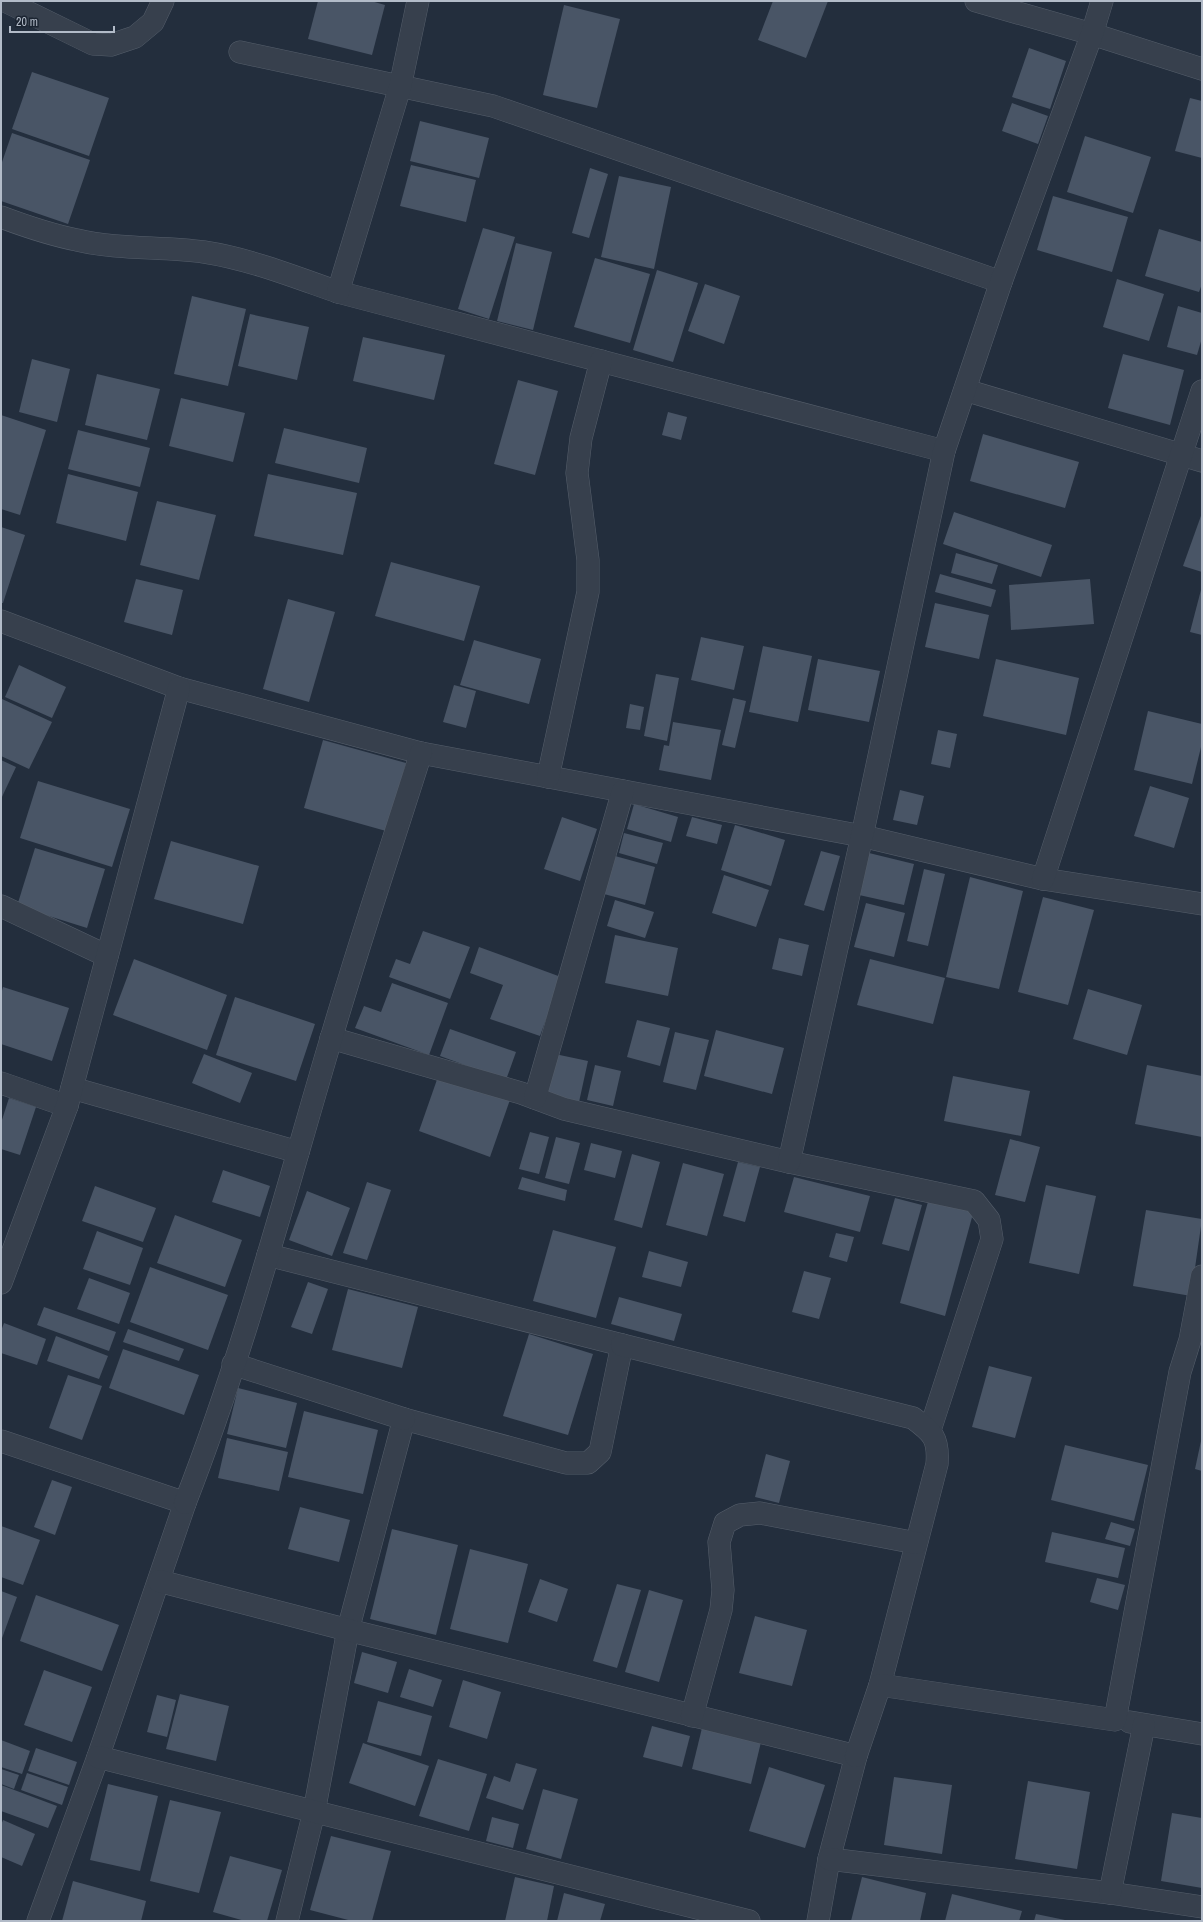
<svg xmlns="http://www.w3.org/2000/svg" width="1203" height="1922" font-family="'Archivo Narrow',sans-serif">
	<style>
		.building { fill: #495566 }
		.lines { fill: none; stroke-linecap: round; stroke-linejoin: round }
		.minor-casing { stroke: #555e6b; stroke-width: 23 }
		.minor { stroke: #37404d; stroke-width: 22 }
	</style>
	<rect width="100%" height="100%" fill="#232e3d"/>
	<g class="building">
		<polygon points="318,1 371,1 385,5 372,55 308,39"/>
		<polygon points="773,1 828,1 806,58 758,40"/>
		<polygon points="564,5 620,19 597,108 543,95"/>
		<polygon points="1029,48 1066,61 1050,109 1012,97"/>
		<polygon points="32,72 109,98 89,156 12,129"/>
		<polygon points="1190,98 1202,101 1202,158 1175,151"/>
		<polygon points="1012,103 1048,116 1038,144 1002,131"/>
		<polygon points="420,121 489,138 479,178 410,161"/>
		<polygon points="12,133 90,160 68,224 1,201 1,165"/>
		<polygon points="1085,136 1151,157 1133,213 1067,192"/>
		<polygon points="411,165 476,180 466,222 400,206"/>
		<polygon points="590,168 608,174 589,238 572,233"/>
		<polygon points="619,176 671,187 654,269 601,257"/>
		<polygon points="1053,196 1128,217 1112,272 1037,250"/>
		<polygon points="483,228 515,237 489,319 458,309"/>
		<polygon points="1159,229 1202,242 1202,284 1199,292 1145,276"/>
		<polygon points="516,243 552,252 533,330 497,321"/>
		<polygon points="595,258 650,274 630,343 574,327"/>
		<polygon points="657,270 698,283 673,362 633,350"/>
		<polygon points="1117,279 1164,294 1149,341 1103,327"/>
		<polygon points="705,284 740,296 724,344 688,331"/>
		<polygon points="192,296 246,309 228,386 174,374"/>
		<polygon points="1178,306 1202,313 1202,338 1197,355 1167,347"/>
		<polygon points="250,314 309,327 297,380 238,366"/>
		<polygon points="363,337 445,355 434,400 353,381"/>
		<polygon points="1123,354 1184,370 1170,425 1108,408"/>
		<polygon points="32,359 70,369 57,422 19,412"/>
		<polygon points="97,374 160,389 147,440 85,425"/>
		<polygon points="518,380 558,391 535,475 494,464"/>
		<polygon points="181,398 245,413 233,462 169,446"/>
		<polygon points="668,412 687,417 681,440 662,435"/>
		<polygon points="1,415 46,430 20,515 1,509"/>
		<polygon points="284,428 367,448 359,483 275,463"/>
		<polygon points="78,430 150,448 140,487 68,469"/>
		<polygon points="983,434 1079,462 1065,508 970,481"/>
		<polygon points="68,474 138,492 126,541 56,523"/>
		<polygon points="268,474 357,493 343,555 254,536"/>
		<polygon points="157,501 216,515 199,580 140,565"/>
		<polygon points="954,512 1052,545 1041,577 943,544"/>
		<polygon points="1202,513 1202,572 1183,566"/>
		<polygon points="1,527 25,535 3,603 1,603"/>
		<polygon points="956,553 998,565 992,584 951,573"/>
		<polygon points="391,562 480,586 464,641 375,616"/>
		<polygon points="940,574 996,590 991,607 935,592"/>
		<polygon points="136,579 183,590 172,635 124,622"/>
		<polygon points="1090,579 1094,624 1011,630 1009,585"/>
		<polygon points="1202,586 1202,635 1190,632"/>
		<polygon points="288,599 335,612 309,702 263,689"/>
		<polygon points="935,603 989,615 979,659 925,647"/>
		<polygon points="701,637 744,646 734,690 691,680"/>
		<polygon points="474,640 541,659 529,704 460,685"/>
		<polygon points="763,646 812,656 798,722 749,712"/>
		<polygon points="818,659 880,671 869,722 808,710"/>
		<polygon points="996,659 1079,678 1066,735 983,716"/>
		<polygon points="19,665 66,687 52,718 5,697"/>
		<polygon points="656,674 679,678 667,741 644,736"/>
		<polygon points="454,685 476,691 466,728 443,722"/>
		<polygon points="733,698 746,701 735,748 722,745"/>
		<polygon points="2,699 52,722 29,769 1,756"/>
		<polygon points="630,704 644,707 640,730 626,728"/>
		<polygon points="1148,711 1202,724 1202,743 1192,784 1134,770"/>
		<polygon points="673,722 721,730 711,780 659,770 664,745 669,746"/>
		<polygon points="938,730 957,734 950,768 931,764"/>
		<polygon points="323,740 406,763 386,831 304,808"/>
		<polygon points="1,760 16,767 1,799"/>
		<polygon points="38,781 130,809 112,867 20,838"/>
		<polygon points="1150,786 1189,798 1174,848 1134,836"/>
		<polygon points="900,790 924,796 917,825 893,820"/>
		<polygon points="634,804 678,817 671,842 627,829"/>
		<polygon points="562,817 597,829 580,881 544,869"/>
		<polygon points="692,817 722,825 717,844 686,836"/>
		<polygon points="735,825 785,840 771,886 721,870"/>
		<polygon points="624,833 663,843 657,864 619,853"/>
		<polygon points="171,841 259,866 243,924 154,899"/>
		<polygon points="35,848 105,869 87,928 17,906"/>
		<polygon points="821,851 840,856 824,911 804,905"/>
		<polygon points="869,853 914,864 904,905 859,895"/>
		<polygon points="615,856 655,867 645,905 604,894"/>
		<polygon points="924,869 945,874 928,946 907,941"/>
		<polygon points="724,875 769,890 756,927 712,913"/>
		<polygon points="970,877 1023,891 999,989 946,977"/>
		<polygon points="1043,897 1094,910 1068,1005 1018,992"/>
		<polygon points="615,900 654,912 645,938 607,926"/>
		<polygon points="866,903 905,913 894,957 854,947"/>
		<polygon points="423,931 470,947 450,999 389,977 396,959 410,964"/>
		<polygon points="615,935 678,948 668,996 605,983"/>
		<polygon points="779,938 809,945 802,976 772,969"/>
		<polygon points="479,947 561,977 540,1036 490,1019 503,985 470,973"/>
		<polygon points="134,959 227,995 207,1050 113,1015"/>
		<polygon points="870,959 945,978 933,1024 857,1005"/>
		<polygon points="392,983 448,1003 429,1055 355,1028 364,1006 381,1012"/>
		<polygon points="3,987 69,1008 52,1061 1,1044 1,994"/>
		<polygon points="1088,989 1142,1005 1127,1055 1073,1039"/>
		<polygon points="235,997 315,1024 296,1081 216,1055"/>
		<polygon points="637,1020 670,1028 660,1066 627,1057"/>
		<polygon points="450,1029 516,1052 506,1080 440,1056"/>
		<polygon points="716,1030 784,1048 772,1094 704,1076"/>
		<polygon points="675,1032 709,1040 696,1090 663,1082"/>
		<polygon points="204,1054 252,1073 240,1103 192,1083"/>
		<polygon points="555,1054 588,1061 579,1102 547,1095"/>
		<polygon points="595,1065 621,1071 613,1106 587,1100"/>
		<polygon points="1147,1065 1202,1076 1202,1137 1135,1124"/>
		<polygon points="440,1071 511,1097 490,1157 419,1131"/>
		<polygon points="953,1076 1030,1091 1021,1136 944,1121"/>
		<polygon points="9,1098 36,1107 20,1155 1,1149 1,1123"/>
		<polygon points="530,1132 549,1137 539,1174 519,1169"/>
		<polygon points="556,1137 580,1143 569,1184 545,1178"/>
		<polygon points="1010,1139 1040,1147 1025,1202 995,1195"/>
		<polygon points="591,1143 622,1151 615,1178 584,1170"/>
		<polygon points="632,1154 660,1162 642,1228 614,1220"/>
		<polygon points="738,1162 760,1167 745,1222 723,1216"/>
		<polygon points="683,1163 724,1174 707,1236 666,1225"/>
		<polygon points="223,1170 270,1186 260,1217 212,1202"/>
		<polygon points="522,1177 567,1190 565,1201 518,1189"/>
		<polygon points="794,1177 870,1196 860,1232 784,1212"/>
		<polygon points="367,1182 391,1190 367,1260 343,1253"/>
		<polygon points="1046,1185 1096,1196 1079,1274 1029,1263"/>
		<polygon points="95,1186 156,1208 143,1242 82,1221"/>
		<polygon points="307,1191 350,1208 332,1256 289,1240"/>
		<polygon points="895,1198 922,1205 909,1251 882,1244"/>
		<polygon points="929,1198 974,1210 945,1316 900,1303"/>
		<polygon points="1146,1210 1202,1219 1191,1296 1133,1286"/>
		<polygon points="175,1215 242,1240 225,1287 157,1263"/>
		<polygon points="553,1230 616,1247 596,1318 533,1301"/>
		<polygon points="97,1231 143,1248 130,1285 83,1269"/>
		<polygon points="836,1233 854,1237 847,1262 829,1257"/>
		<polygon points="649,1251 688,1262 681,1287 642,1277"/>
		<polygon points="150,1267 228,1295 208,1350 130,1322"/>
		<polygon points="804,1271 831,1278 819,1319 792,1312"/>
		<polygon points="89,1278 130,1293 119,1324 77,1309"/>
		<polygon points="308,1282 328,1289 312,1334 291,1327"/>
		<polygon points="348,1289 418,1307 402,1368 332,1350"/>
		<polygon points="619,1297 682,1314 674,1341 611,1324"/>
		<polygon points="44,1307 116,1332 109,1351 37,1325"/>
		<polygon points="4,1323 46,1339 37,1365 1,1353 1,1331"/>
		<polygon points="128,1329 184,1349 179,1361 123,1342"/>
		<polygon points="529,1334 593,1354 568,1435 503,1416"/>
		<polygon points="56,1336 108,1356 99,1379 47,1361"/>
		<polygon points="123,1349 199,1375 184,1415 109,1388"/>
		<polygon points="989,1366 1032,1377 1015,1438 972,1427"/>
		<polygon points="68,1375 102,1386 82,1440 49,1428"/>
		<polygon points="238,1388 297,1403 286,1448 227,1434"/>
		<polygon points="304,1411 378,1430 363,1494 288,1477"/>
		<polygon points="227,1438 288,1452 279,1491 218,1478"/>
		<polygon points="1201,1441 1202,1441 1202,1471 1195,1469"/>
		<polygon points="1065,1445 1148,1465 1134,1521 1051,1500"/>
		<polygon points="766,1454 790,1461 779,1503 755,1497"/>
		<polygon points="52,1480 72,1487 55,1535 34,1527"/>
		<polygon points="300,1507 350,1520 339,1562 288,1549"/>
		<polygon points="1111,1522 1135,1529 1130,1546 1105,1539"/>
		<polygon points="1,1526 40,1540 23,1585 1,1577"/>
		<polygon points="392,1529 458,1545 436,1635 370,1619"/>
		<polygon points="1052,1532 1125,1548 1118,1578 1045,1562"/>
		<polygon points="470,1549 528,1564 508,1643 450,1629"/>
		<polygon points="1097,1578 1125,1585 1118,1610 1090,1602"/>
		<polygon points="540,1579 568,1589 557,1622 528,1612"/>
		<polygon points="617,1584 641,1590 617,1668 593,1661"/>
		<polygon points="649,1590 683,1600 659,1682 625,1672"/>
		<polygon points="1,1591 17,1597 1,1641"/>
		<polygon points="36,1595 119,1625 102,1671 20,1641"/>
		<polygon points="755,1616 807,1630 792,1686 739,1673"/>
		<polygon points="362,1652 397,1662 388,1693 354,1683"/>
		<polygon points="409,1669 442,1680 433,1707 400,1697"/>
		<polygon points="44,1670 92,1687 72,1742 24,1725"/>
		<polygon points="463,1680 501,1692 487,1739 449,1727"/>
		<polygon points="180,1694 229,1706 216,1761 166,1749"/>
		<polygon points="157,1695 176,1700 167,1737 147,1732"/>
		<polygon points="378,1701 432,1716 421,1756 367,1742"/>
		<polygon points="652,1726 690,1736 682,1767 643,1757"/>
		<polygon points="702,1728 761,1742 751,1784 692,1769"/>
		<polygon points="1,1740 30,1751 22,1774 1,1767"/>
		<polygon points="363,1743 429,1766 415,1806 349,1783"/>
		<polygon points="36,1748 77,1762 69,1785 28,1771"/>
		<polygon points="438,1759 487,1774 469,1831 419,1816"/>
		<polygon points="516,1763 537,1769 523,1810 486,1798 494,1776 510,1782"/>
		<polygon points="769,1767 825,1785 805,1848 749,1831"/>
		<polygon points="1,1769 19,1775 14,1789 1,1784"/>
		<polygon points="27,1773 68,1787 62,1805 21,1790"/>
		<polygon points="894,1777 952,1785 942,1854 884,1845"/>
		<polygon points="1028,1781 1090,1792 1077,1869 1015,1859"/>
		<polygon points="108,1784 158,1796 140,1871 90,1860"/>
		<polygon points="1,1785 57,1806 48,1828 1,1811"/>
		<polygon points="543,1789 578,1799 561,1859 526,1849"/>
		<polygon points="170,1800 221,1812 199,1893 150,1881"/>
		<polygon points="1172,1813 1202,1818 1202,1888 1161,1881"/>
		<polygon points="492,1817 519,1824 513,1848 486,1841"/>
		<polygon points="3,1820 35,1834 22,1866 1,1857 1,1825"/>
		<polygon points="331,1836 391,1851 372,1921 352,1921 310,1910"/>
		<polygon points="230,1856 282,1870 267,1921 245,1921 213,1912"/>
		<polygon points="515,1877 554,1886 547,1921 505,1921"/>
		<polygon points="862,1877 926,1893 920,1921 851,1921"/>
		<polygon points="73,1881 146,1901 141,1921 62,1921"/>
		<polygon points="564,1893 605,1904 600,1921 557,1921"/>
		<polygon points="952,1894 1022,1911 1019,1921 945,1921"/>
		<polygon points="1036,1914 1065,1920 1065,1921 1034,1921"/>
	</g>
	<g class="lines">
		<defs>
			<g id="minor">
				<polyline points="5,1 93,44 111,45 135,37 153,22 163,1"/>
				<polyline points="976,1 1092,34 1202,69"/>
				<polyline points="240,52 493,106 1001,282"/>
				<path d="M1,217C25,226 52,235 77,240C118,250 162,246 204,252C250,259 295,277 338,292L944,451"/>
				<polyline points="338,292 400,87 418,1"/>
				<polyline points="965,390 1202,461"/>
				<polyline points="1,621 179,688 421,753 862,836 1043,879 1202,904"/>
				<polyline points="548,777 588,592 588,560 577,473 581,438 601,361"/>
				<polyline points="1043,879 1202,391"/>
				<polyline points="1,906 107,956"/>
				<polyline points="331,1038 521,1093 564,1109 789,1162 974,1201 989,1220 992,1239 930,1430"/>
				<polyline points="1,1083 67,1106"/>
				<polyline points="72,1088 298,1152"/>
				<polyline points="535,1098 623,791"/>
				<polyline points="789,1162 862,836 944,451 1001,282 1092,34 1102,1"/>
				<polyline points="268,1255 622,1345 600,1452 588,1463 566,1463 404,1419 348,1630 314,1812 287,1921"/>
				<polyline points="1,1283 67,1106 179,688"/>
				<path d="M622,1345L913,1418C933,1433 939,1438 937,1464L880,1685"/>
				<polyline points="233,1364 404,1419"/>
				<polyline points="1,1441 185,1503 98,1757 38,1921"/>
				<path d="M185,1503C244,1352 285,1194 331,1039C359,943 391,848 421,753"/>
				<polyline points="159,1581 348,1630 856,1756 829,1859 818,1921"/>
				<polyline points="692,1716 721,1610 723,1590 719,1542 725,1523 740,1515 760,1513 916,1543"/>
				<polyline points="1130,1722 1202,1734"/>
				<polyline points="856,1756 880,1685 1115,1720 1180,1372 1190,1340 1202,1276"/>
				<polyline points="98,1757 749,1921"/>
				<polyline points="829,1859 1110,1893 1202,1907"/>
				<polyline points="1110,1893 1144,1725"/>
			</g>
		</defs>
		<use href="#minor" class="minor-casing"/>
		<use href="#minor" class="minor"/>
	</g>
	<rect width="1203" height="1922" fill="none" stroke="#b2bbc8" stroke-width="4"/>
	<path d="M10 26v6h104v-6" fill="none" stroke="#b2bbc8" stroke-width="2"/>
	<text x="16" y="26" font-size="12" fill="#b2bbc8" stroke="#1c2532" stroke-width="3" paint-order="stroke">20 m</text>
</svg>
